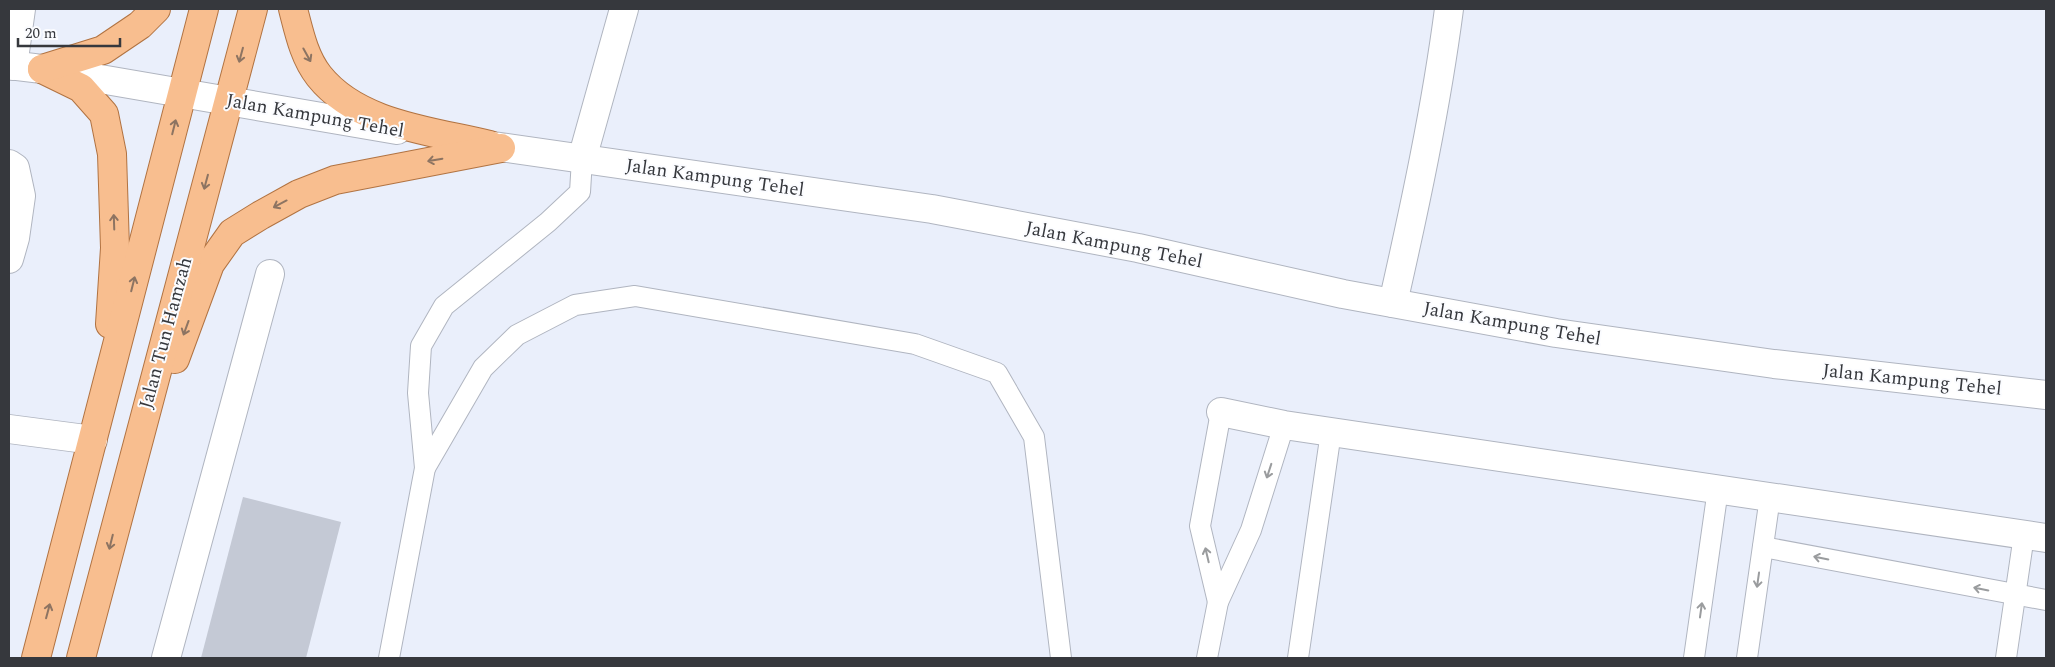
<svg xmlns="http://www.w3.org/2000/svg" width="2055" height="667" font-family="Spectral,serif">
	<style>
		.building { fill: #c4c9d5 }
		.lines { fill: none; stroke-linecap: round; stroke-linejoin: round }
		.lane-casing { stroke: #b0b5c0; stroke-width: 22 }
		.street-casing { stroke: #b0b5c0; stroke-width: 30 }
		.secondary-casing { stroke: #b0b5c0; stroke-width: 30 }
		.primary-casing { stroke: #b17342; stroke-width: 30 }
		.lane { stroke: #fff; stroke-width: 20 }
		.street { stroke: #fff; stroke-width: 28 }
		.secondary { stroke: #fff; stroke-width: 28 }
		.primary { stroke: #f8be8f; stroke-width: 28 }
		.oneway { stroke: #8d7462 }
		.oneway2 { stroke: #9a9c9e }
		.labels { text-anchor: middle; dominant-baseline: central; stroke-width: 4; stroke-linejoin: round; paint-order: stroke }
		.street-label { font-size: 19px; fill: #36383d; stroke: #fbfcff }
	</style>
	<rect width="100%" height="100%" fill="#eaeffb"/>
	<polygon class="building" points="243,497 341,522 306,658 201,658"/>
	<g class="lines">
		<defs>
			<g id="lane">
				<polyline points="425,468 483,368 517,335 575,305 635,296 915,344 997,373 1034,437 1061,658"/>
				<polyline points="1763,547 2046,600"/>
				<polyline points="1218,602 1200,526 1221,412"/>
				<polyline points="389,658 425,468 418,393 421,346 444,306 548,222 580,192 582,159"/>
				<polyline points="1207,658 1218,602 1251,530 1284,425"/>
				<polyline points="1298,658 1331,432"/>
				<polyline points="1694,658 1718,489"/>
				<polyline points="1747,658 1770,497"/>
				<polyline points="2006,658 2024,535"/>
			</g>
			<g id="street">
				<polyline points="13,66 21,9"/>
				<polyline points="582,159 624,9"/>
				<polyline points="9,164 15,168 21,196 15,238 9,259"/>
				<path d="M1393,303C1415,206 1436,108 1449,9"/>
				<polyline points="1221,412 1284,425 2046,538"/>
				<polyline points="9,429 93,440"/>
				<polyline points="166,658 270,274"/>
			</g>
			<g id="secondary">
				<polyline points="9,65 42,69 397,130"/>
				<polyline points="479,144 932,209 1138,248 1343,294 1556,333 1774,364 2046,395"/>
			</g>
			<g id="primary">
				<path d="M293,9C299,32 304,57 319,76C358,125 432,131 490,145"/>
				<polyline points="42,69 81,88 104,114 112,154 115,248 110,324"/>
				<polyline points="42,69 103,50 140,25 156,9"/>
				<polyline points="175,359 210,264 232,233 261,215 299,194 335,180 501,148"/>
				<polyline points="36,658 204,9"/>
				<polyline points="81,658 253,9"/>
			</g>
		</defs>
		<use href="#lane" class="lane-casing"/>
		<use href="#street" class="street-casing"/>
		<use href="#secondary" class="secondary-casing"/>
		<use href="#primary" class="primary-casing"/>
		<use href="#lane" class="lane"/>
		<use href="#street" class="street"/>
		<use href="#secondary" class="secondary"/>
		<use href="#primary" class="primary"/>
	</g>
	<defs><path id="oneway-shaft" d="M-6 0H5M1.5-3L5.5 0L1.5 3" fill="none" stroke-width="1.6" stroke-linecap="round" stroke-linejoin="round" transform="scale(1.25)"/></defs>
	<g class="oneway">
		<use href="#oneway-shaft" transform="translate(241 55) rotate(105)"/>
		<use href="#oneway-shaft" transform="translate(307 55) rotate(61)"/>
		<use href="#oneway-shaft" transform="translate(174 127) rotate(-76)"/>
		<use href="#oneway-shaft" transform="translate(435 160) rotate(170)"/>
		<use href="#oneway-shaft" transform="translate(206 182) rotate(105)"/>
		<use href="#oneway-shaft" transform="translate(280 204) rotate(152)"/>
		<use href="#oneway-shaft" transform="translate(114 222) rotate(-92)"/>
		<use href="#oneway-shaft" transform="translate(133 284) rotate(-76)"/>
		<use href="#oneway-shaft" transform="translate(186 328) rotate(110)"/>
		<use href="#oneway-shaft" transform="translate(111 542) rotate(104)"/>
		<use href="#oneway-shaft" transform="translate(48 611) rotate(-75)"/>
	</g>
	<g class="oneway2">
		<use href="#oneway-shaft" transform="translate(1269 471) rotate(108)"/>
		<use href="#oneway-shaft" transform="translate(1207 555) rotate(-103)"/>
		<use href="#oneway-shaft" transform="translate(1821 558) rotate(-169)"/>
		<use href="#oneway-shaft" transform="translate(1758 580) rotate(98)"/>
		<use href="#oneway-shaft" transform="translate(1981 589) rotate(-169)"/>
		<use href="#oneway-shaft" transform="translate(1701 610) rotate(-82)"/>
	</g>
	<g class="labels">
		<g class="street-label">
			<text transform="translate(315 116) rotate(10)">Jalan Kampung Tehel</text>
			<text transform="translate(715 178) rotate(8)">Jalan Kampung Tehel</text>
			<text transform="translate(1114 245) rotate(11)">Jalan Kampung Tehel</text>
			<text transform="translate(1512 324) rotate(10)">Jalan Kampung Tehel</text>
			<text transform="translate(166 333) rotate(-75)">Jalan Tun Hamzah</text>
			<text transform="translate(1912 380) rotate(6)">Jalan Kampung Tehel</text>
		</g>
	</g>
	<rect width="2055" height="667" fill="none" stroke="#36383d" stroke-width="20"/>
	<path d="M18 38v8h102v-8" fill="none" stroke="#36383d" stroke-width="2.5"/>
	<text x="25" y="38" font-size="15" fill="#36383d" stroke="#fbfcff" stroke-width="4" paint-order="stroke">20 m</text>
</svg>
